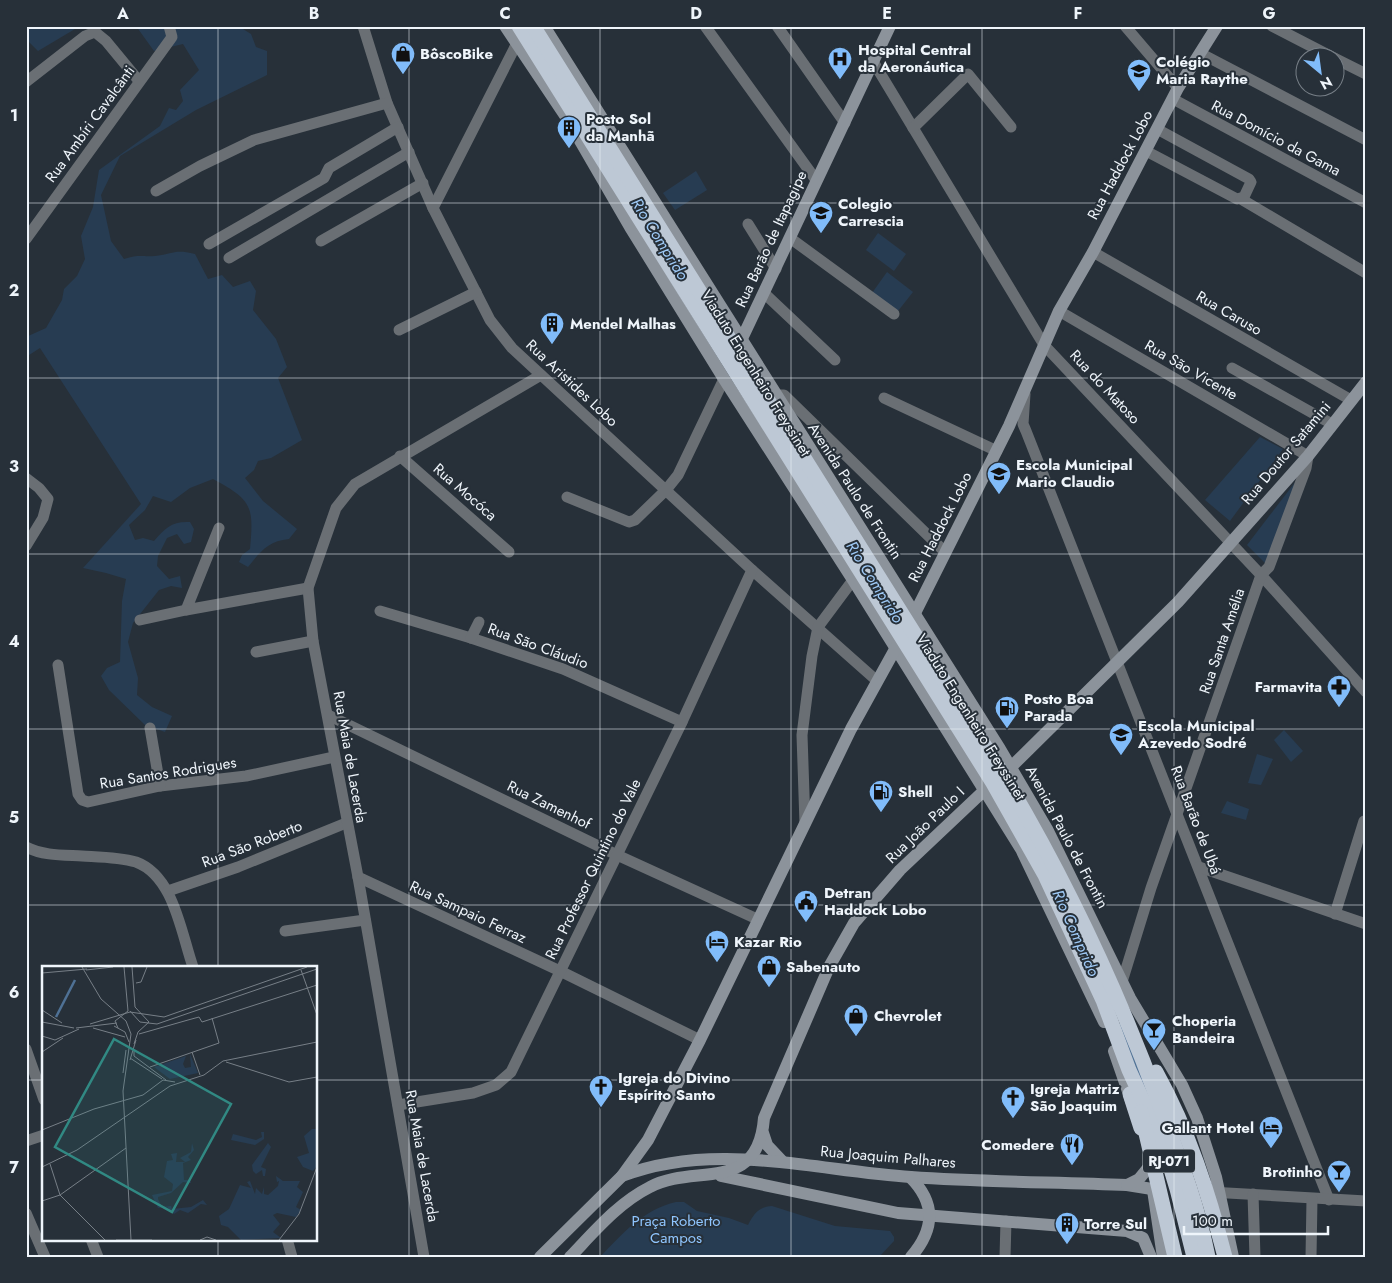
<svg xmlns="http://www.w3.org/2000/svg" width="1392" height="1283" font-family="Jost,sans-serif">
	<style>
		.green { fill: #273c52 }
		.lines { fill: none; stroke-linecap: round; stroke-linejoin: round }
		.river { stroke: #4f7195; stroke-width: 18 }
		.street { stroke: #6a6f74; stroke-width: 11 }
		.secondary { stroke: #8c939b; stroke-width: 12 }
		.highway { stroke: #bdc8d5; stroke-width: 15 }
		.highway-bridge { stroke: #bdc8d5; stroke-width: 15 }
		.grid { fill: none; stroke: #eff5fb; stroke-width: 1; stroke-opacity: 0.55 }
		.labels { text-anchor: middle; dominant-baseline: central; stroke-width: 4; stroke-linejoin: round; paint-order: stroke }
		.shield { fill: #273039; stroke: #b3bac1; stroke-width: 1 }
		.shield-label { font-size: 14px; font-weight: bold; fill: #eff5fb }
		.poi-label { font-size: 15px; font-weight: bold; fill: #eff5fb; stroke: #273039; text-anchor: start }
		.street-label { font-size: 15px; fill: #eff5fb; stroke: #273039 }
		.park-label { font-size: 15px; fill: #8fc5fe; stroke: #273039 }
		.water-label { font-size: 16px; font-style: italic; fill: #9fcaf7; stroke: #273039 }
		.inset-river { fill: none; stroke: #4f7195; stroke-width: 2.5 }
		.inset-road { fill: none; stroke: #777f87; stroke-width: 1 }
		.view { fill: #318983; fill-opacity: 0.15; stroke: #318983; stroke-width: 2.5 }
		.inset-edge { fill: none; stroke: #eff5fb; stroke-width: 2.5 }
		.neatline { fill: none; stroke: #eff5fb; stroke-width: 2 }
		.grid-label { font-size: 16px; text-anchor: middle; font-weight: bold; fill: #eff5fb }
	</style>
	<rect width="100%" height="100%" fill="#273039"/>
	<g class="green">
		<polygon points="26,26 80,26 38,51 26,39"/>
		<path d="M136,26H238L251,34L256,47L267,51V75L196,110L120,156L101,195L111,241L124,259C140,254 141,257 155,256C174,254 174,249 195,254L208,279L222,275L233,287L250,281L256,291L253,310L276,339L287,367L278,378L302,440L271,458L258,461L254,470L245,478L263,501L297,529L289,539C268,541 260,552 248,567L239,562L242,555L250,549C254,506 252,500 213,479L190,488L171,502L153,496L145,510L129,525L135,540L143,538L154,541C165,528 172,521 190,522L194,529L191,542L184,544L177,534L167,538L158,556L157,566L169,579L180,576L182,588L171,586L159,590L133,623L128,642L138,678L137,695L152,707L172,716L165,732L145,725L109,690L101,676L107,668L120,662L122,601L126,579L106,573L83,568L141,504L40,348L26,357V337L46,328L62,300L64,289L77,276L85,259L81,236L93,207L99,170L160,126L169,108L176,110L183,101L180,90L199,70L183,44L154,51Z"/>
		<polygon points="696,171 707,190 675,210 663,193"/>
		<polygon points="878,233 906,254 894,271 866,250"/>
		<polygon points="887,272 913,292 898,311 872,293"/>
		<polygon points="1260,437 1283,449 1230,521 1205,500"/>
		<polygon points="1306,468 1269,567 1247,545"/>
		<polygon points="1284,730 1303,751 1291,762 1274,740"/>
		<polygon points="1257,754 1273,759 1261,785 1248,783"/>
		<polygon points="1227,801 1249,809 1246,820 1221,813"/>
		<path d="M676,1202H684L697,1211L729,1218L748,1225C754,1214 758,1207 772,1206L835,1226L890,1231L894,1237V1241L879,1257H600C622,1234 644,1209 676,1202Z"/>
	</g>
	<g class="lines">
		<polyline class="river" points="1122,1033 1148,1091"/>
		<g class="street">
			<polyline points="363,26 387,103 433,208 490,320 512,348 752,570 876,680"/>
			<polyline points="705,26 816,180"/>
			<polyline points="777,26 845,123"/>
			<polyline points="1125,26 1178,88"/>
			<polyline points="1272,26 1334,58"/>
			<polyline points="1200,53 1366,140"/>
			<polyline points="1334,58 1366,74"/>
			<polyline points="874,63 1044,345 1261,575 1366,692"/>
			<polyline points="26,82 85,36 95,32 106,41 139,81"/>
			<polyline points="1173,99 1366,203"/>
			<polyline points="913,128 968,74 1011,127"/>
			<polyline points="1146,151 1237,199 1244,197 1251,182 1249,179 1157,129"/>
			<polyline points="156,191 200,166 254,140 387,103"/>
			<polyline points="1241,199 1366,273"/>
			<polyline points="433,208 516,45 523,41"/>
			<polyline points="748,224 776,269"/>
			<polyline points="790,238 894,314"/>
			<polyline points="26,239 172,37 169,26"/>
			<polyline points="321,241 423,183"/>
			<polyline points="209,244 324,178 329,168 398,127"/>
			<polyline points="1093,252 1351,400"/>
			<polyline points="229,258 409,152"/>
			<polyline points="764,293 835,360"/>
			<polyline points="1059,311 1308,456 1306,468 1269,567 1261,575 1151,888 1122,982"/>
			<polyline points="399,330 476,292"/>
			<polyline points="1232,368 1332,424"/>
			<polyline points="1025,394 1023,424 1026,431 1329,1200"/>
			<polyline points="774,395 784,395 945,552"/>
			<polyline points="884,398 997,451"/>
			<polyline points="400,456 509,552"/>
			<polyline points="26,478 39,488 48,499 43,518 26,546"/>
			<polyline points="567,497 629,522 635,520 666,490 678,475 724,379"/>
			<polyline points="219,528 186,610 308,588"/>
			<polyline points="380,611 471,638 563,669 682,722"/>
			<polyline points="140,620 186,610"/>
			<polyline points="471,638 479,622"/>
			<polyline points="256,652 313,641"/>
			<polyline points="58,665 78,794 82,800 88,802 160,786 246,776 334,757"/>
			<polyline points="328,715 617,855 757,919"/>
			<polyline points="150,728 160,786"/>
			<polyline points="805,824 802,735 812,656 818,627 853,580"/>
			<path d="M26,847C44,856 63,855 82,856C100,857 119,857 136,862C174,876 181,933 193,967"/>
			<polyline points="1199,867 1366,924"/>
			<polyline points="358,877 560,971 700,1040"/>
			<polyline points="168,891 238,867 346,823"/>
			<polyline points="1335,914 1364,821"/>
			<polyline points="285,931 365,920"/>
			<polyline points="26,1049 44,1100"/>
			<polyline points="398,1105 473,1093 496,1085 511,1072 682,722 752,570"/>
			<polyline points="26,1141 44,1135"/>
			<polyline points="1210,1192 1366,1201"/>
			<polyline points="1253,1194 1255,1257"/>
			<polyline points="26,1213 45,1257"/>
			<polyline points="91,1239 98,1257"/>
			<polyline points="287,1239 292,1257"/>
			<polyline points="424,1257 358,877 313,641 308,588 336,508 355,484 541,375"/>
			<polyline points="1005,1257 1006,1221"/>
			<polyline points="1311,1257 1312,1199"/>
		</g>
		<g class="secondary">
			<polyline points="505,26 568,120 630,227 724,379 853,580 1021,849 1104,1022"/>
			<polyline points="544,26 1000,749 1047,829 1130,998 1182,1085 1197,1118 1216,1177 1233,1257"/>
			<polyline points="738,347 890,26"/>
			<polyline points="1005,773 1178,602 1308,456 1366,382"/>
			<polyline points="1114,1051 1132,1103"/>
			<polyline points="763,1133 767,1145 783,1162"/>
			<path d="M622,1176C715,1140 816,1171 911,1177C983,1182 1055,1182 1127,1185L1152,1189"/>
			<polyline points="721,1176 898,1213 1127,1231 1143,1238 1151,1257"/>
			<path d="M910,1177C936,1203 935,1229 911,1257"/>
			<polyline points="1127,1185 1139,1179 1148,1168"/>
			<polyline points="1153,1190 1163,1257"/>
			<polyline points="540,1257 622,1176 648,1140 700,1040 851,729 914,615 1009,426 1059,311 1093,252 1178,88 1217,26"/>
			<path d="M570,1257C594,1232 618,1203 650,1187C694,1163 758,1195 764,1118L829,967L854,923L900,870L990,785"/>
		</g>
		<polyline class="highway" points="1130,1094 1141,1128"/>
		<g class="highway-bridge">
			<polyline points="519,26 993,783 1045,875 1103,1000 1129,1070 1165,1149 1177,1189 1194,1257"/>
			<path d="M533,26L1003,775C1066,880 1118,991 1160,1106C1179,1157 1197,1202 1208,1257"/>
			<path d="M1156,1072C1189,1132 1208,1191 1225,1257"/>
			<polyline points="1141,1112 1175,1257"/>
		</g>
	</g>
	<path class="grid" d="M218,26V967M409,26V1257M600,26V1257M791,26V1257M982,26V1257M1174,26V1257M26,203H1366M26,378H1366M26,554H1366M26,729H1366M26,905H1366M26,1080H44M316,1080H1366M218,1239V1257"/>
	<defs>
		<symbol id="shop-pin" viewBox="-11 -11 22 30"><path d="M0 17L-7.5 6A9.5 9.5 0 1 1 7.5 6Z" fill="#81bcfa" stroke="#273039"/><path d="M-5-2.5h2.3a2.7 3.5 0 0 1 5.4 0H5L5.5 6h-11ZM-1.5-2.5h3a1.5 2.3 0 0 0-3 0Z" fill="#111"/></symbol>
		<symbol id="hospital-pin" viewBox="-11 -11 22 30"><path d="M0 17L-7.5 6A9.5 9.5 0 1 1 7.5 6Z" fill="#81bcfa" stroke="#273039"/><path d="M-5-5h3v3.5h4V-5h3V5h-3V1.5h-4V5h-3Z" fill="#111"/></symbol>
		<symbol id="school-pin" viewBox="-11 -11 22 30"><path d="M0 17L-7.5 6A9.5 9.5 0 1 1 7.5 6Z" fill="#81bcfa" stroke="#273039"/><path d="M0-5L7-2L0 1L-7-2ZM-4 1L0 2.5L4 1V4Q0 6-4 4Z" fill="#111"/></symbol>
		<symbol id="building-pin" viewBox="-11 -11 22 30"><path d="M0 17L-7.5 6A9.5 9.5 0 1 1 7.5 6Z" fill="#81bcfa" stroke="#273039"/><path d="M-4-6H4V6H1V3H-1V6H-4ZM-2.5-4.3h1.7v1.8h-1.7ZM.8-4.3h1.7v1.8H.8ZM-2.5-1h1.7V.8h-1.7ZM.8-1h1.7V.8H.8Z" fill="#111"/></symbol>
		<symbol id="pharmacy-pin" viewBox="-11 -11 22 30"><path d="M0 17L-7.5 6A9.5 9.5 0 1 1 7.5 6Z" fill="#81bcfa" stroke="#273039"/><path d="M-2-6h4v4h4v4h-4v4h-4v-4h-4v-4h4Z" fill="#111"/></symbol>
		<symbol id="fuel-pin" viewBox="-11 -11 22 30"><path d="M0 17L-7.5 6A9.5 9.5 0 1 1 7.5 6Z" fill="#81bcfa" stroke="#273039"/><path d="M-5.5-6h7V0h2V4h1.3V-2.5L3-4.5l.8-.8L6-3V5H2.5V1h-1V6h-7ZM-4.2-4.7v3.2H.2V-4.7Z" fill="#111"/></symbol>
		<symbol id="civic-pin" viewBox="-11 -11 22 30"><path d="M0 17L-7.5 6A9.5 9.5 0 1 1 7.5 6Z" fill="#81bcfa" stroke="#273039"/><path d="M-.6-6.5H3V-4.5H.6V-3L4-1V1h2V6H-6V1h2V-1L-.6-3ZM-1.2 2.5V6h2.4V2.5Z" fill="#111"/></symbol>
		<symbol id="hotel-pin" viewBox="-11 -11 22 30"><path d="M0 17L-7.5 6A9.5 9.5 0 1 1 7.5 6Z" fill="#81bcfa" stroke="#273039"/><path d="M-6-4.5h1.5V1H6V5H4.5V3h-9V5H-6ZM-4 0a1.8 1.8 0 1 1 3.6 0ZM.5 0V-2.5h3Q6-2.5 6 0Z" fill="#111"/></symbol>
		<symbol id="bar-pin" viewBox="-11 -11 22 30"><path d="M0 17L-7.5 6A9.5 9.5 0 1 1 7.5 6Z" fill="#81bcfa" stroke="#273039"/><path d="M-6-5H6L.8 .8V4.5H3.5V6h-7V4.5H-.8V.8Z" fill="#111"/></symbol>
		<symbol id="church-pin" viewBox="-11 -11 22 30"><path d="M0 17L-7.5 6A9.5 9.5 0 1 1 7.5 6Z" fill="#81bcfa" stroke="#273039"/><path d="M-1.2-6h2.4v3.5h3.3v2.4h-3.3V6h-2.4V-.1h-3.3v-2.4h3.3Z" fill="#111"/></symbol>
		<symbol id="restaurant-pin" viewBox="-11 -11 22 30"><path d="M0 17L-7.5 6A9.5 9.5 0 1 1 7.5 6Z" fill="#81bcfa" stroke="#273039"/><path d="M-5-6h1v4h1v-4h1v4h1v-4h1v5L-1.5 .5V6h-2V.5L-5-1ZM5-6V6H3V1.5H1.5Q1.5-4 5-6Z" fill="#111"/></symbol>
	</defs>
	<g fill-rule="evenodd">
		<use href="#shop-pin" x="389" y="40" width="28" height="38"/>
		<use href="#hospital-pin" x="826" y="45" width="28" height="38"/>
		<use href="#school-pin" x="1125" y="57" width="28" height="38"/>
		<use href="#building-pin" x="555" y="114" width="28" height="38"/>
		<use href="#school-pin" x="807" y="199" width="28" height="38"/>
		<use href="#building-pin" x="538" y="310" width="28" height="38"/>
		<use href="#school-pin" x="985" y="460" width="28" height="38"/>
		<use href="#pharmacy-pin" x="1325" y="673" width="28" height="38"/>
		<use href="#fuel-pin" x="993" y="694" width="28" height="38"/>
		<use href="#school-pin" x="1107" y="721" width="28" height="38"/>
		<use href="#fuel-pin" x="867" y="778" width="28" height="38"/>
		<use href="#civic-pin" x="792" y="888" width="28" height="38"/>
		<use href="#hotel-pin" x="703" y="928" width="28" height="38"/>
		<use href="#shop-pin" x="755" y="953" width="28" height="38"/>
		<use href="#shop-pin" x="842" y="1002" width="28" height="38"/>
		<use href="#bar-pin" x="1140" y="1016" width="28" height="38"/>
		<use href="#church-pin" x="587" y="1073" width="28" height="38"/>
		<use href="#church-pin" x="999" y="1084" width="28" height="38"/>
		<use href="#hotel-pin" x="1257" y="1114" width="28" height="38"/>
		<use href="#restaurant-pin" x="1058" y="1131" width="28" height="38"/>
		<use href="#bar-pin" x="1325" y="1158" width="28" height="38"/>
		<use href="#building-pin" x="1053" y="1210" width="28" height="38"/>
	</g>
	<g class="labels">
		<rect class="shield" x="1143" y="1149.5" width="52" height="23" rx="4"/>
		<g class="shield-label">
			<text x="1169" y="1161">RJ-071</text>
		</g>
		<g class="poi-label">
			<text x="858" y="50">Hospital Central<tspan x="858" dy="17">da Aeronáutica</tspan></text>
			<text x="420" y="54">BôscoBike</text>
			<text x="1156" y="62">Colégio<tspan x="1156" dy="17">Maria Raythe</tspan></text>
			<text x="586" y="119">Posto Sol<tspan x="586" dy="17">da Manhã</tspan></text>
			<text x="838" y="204">Colegio<tspan x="838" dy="17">Carrescia</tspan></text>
			<text x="570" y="324">Mendel Malhas</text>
			<text x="1016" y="465">Escola Municipal<tspan x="1016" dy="17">Mario Claudio</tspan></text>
			<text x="1322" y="687" text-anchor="end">Farmavita</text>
			<text x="1024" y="699">Posto Boa<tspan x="1024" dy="17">Parada</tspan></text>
			<text x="1138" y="726">Escola Municipal<tspan x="1138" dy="17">Azevedo Sodré</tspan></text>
			<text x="898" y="792">Shell</text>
			<text x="824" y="893">Detran<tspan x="824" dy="17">Haddock Lobo</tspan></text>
			<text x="734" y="942">Kazar Rio</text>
			<text x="786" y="967">Sabenauto</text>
			<text x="874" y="1016">Chevrolet</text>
			<text x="1172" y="1021">Choperia<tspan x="1172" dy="17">Bandeira</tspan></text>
			<text x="618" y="1078">Igreja do Divino<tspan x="618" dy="17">Espírito Santo</tspan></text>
			<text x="1030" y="1089">Igreja Matriz<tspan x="1030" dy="17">São Joaquim</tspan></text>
			<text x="1254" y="1128" text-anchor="end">Gallant Hotel</text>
			<text x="1054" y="1145" text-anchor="end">Comedere</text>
			<text x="1322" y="1172" text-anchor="end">Brotinho</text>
			<text x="1084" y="1224">Torre Sul</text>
		</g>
		<g class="street-label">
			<text transform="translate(90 124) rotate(-54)">Rua Ambíri Cavalcânti</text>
			<text transform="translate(1276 138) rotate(28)">Rua Domício da Gama</text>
			<text transform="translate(1120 165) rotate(-62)">Rua Haddock Lobo</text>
			<text transform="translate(771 239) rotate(-65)">Rua Barão de Itapagipe</text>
			<text transform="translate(1229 313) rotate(30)">Rua Caruso</text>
			<text transform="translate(1191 370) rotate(30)">Rua São Vicente</text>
			<text transform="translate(756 373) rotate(58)">Viaduto Engenheiro Freyssinet</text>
			<text transform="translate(572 383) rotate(43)">Rua Aristides Lobo</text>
			<text transform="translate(1105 387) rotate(47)">Rua do Matoso</text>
			<text transform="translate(1286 453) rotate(-50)">Rua Doutor Satamini</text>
			<text transform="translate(855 491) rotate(57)">Avenida Paulo de Frontin</text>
			<text transform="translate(465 492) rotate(41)">Rua Mocóca</text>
			<text transform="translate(940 527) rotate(-63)">Rua Haddock Lobo</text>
			<text transform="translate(1222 641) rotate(-71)">Rua Santa Amélia</text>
			<text transform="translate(538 646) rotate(20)">Rua São Cláudio</text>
			<text transform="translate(971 717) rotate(58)">Viaduto Engenheiro Freyssinet</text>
			<text transform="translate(350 757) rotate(80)">Rua Maia de Lacerda</text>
			<text transform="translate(168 773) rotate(-9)">Rua Santos Rodrigues</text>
			<text transform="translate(549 805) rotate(26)">Rua Zamenhof</text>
			<text transform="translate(1196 820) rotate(69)">Rua Barão de Ubá</text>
			<text transform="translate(925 825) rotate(-44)">Rua João Paulo I</text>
			<text transform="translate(1067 837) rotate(62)">Avenida Paulo de Frontin</text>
			<text transform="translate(252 844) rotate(-21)">Rua São Roberto</text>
			<text transform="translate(593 869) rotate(-64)">Rua Professor Quintino do Vale</text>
			<text transform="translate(468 912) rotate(25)">Rua Sampaio Ferraz</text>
			<text transform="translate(422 1156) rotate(80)">Rua Maia de Lacerda</text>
			<text transform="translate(888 1157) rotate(5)">Rua Joaquim Palhares</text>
		</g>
		<g class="park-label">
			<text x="676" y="1221">Praça Roberto<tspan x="676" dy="17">Campos</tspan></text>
		</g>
		<g class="water-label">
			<text transform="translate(660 239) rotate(58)">Rio Comprido</text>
			<text transform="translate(875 582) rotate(58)">Rio Comprido</text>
			<text transform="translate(1076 933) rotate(66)">Rio Comprido</text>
		</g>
	</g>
	<g transform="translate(42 966)">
		<rect width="275" height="275" fill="#273039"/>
		<path d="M148,88L156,107L128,113L112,101L144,90L141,98L143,102L149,101ZM270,163H275V200L271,205L261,201L255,191L267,187L262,170ZM219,166H222V173L213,179L189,174L191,168L214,174L220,171ZM150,177L152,184L146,191L149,194L141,197L142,214H148L149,217L141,216L129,227L116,231V233L120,241L129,240L130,243L149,241L161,234L165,239L159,238L146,247L138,244L132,248L125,241L116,242L110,229L130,225L131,218L122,211L125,195L131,194L129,188L135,187L134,196H143L138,192L149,186ZM226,177L229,181L219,201L224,203L223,210H221L220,204L214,208L211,205L210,199ZM234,210L241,215H258L255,221L261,226L254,241L259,244L254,251L235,247L231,249L238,258L231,266L239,272L199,274L186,261L179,259L177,250L187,243L198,219L209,222L205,216L208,215L213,228L214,222L220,228L222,221V228L226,229L236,220L237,215L235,216Z" fill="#273c52"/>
		<path class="inset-river" d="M14,51L33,14"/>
		<path class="inset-road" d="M40,1L59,33L84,55L89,68L81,125L89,274M90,1L93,41L107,56L96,66L92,78M44,4L71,1M259,4L275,49M0,7L45,3M94,17L99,16L105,1M0,44L20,57M88,45L98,56L115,58L275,3M146,54L157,51L160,56L275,19M0,56L32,62M48,58L88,46L122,51L265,1M72,60L83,66L87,76M34,62L75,57M51,62L83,71M76,62L73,55L86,45L82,1M97,68L146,54M0,70L13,74L37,63M92,85V90L124,114M0,86L21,72M150,86L158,109M88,92L120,113M88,94L94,74M184,96L247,116L275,111M108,101L177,77L170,52M81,107L84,84M0,164L52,143L101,129L121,114L133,116M8,198L18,229L63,274M0,201L35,184L128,120L162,109L181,95L275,76M0,235L18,229L84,182M74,274H110M158,274L165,271L174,274M237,274L257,248L275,201"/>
		<path class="view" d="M72,73L189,138L130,246L13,181Z"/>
		<rect width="275" height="275" class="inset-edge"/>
	</g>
	<rect width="1392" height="1283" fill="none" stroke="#273039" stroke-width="55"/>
	<g transform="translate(1320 72) rotate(151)"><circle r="24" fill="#273039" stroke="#777f87"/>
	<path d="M0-4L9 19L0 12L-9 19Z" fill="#81bcfa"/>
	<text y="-8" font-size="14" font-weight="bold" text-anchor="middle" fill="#eff5fb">N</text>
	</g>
	<path d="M1184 1226v8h144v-8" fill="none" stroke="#eff5fb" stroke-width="2.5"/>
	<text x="1192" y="1226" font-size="15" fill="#eff5fb" stroke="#273039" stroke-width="4" paint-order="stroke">100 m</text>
	<rect x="28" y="28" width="1336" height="1228" class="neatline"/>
	<g class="grid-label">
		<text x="123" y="19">A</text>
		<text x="314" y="19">B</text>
		<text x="505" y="19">C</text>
		<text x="696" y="19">D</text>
		<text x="887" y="19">E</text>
		<text x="1078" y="19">F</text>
		<text x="1269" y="19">G</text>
		<text x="14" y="121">1</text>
		<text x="14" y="296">2</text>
		<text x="14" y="472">3</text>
		<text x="14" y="647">4</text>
		<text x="14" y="823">5</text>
		<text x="14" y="998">6</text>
		<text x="14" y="1173">7</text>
	</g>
</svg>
